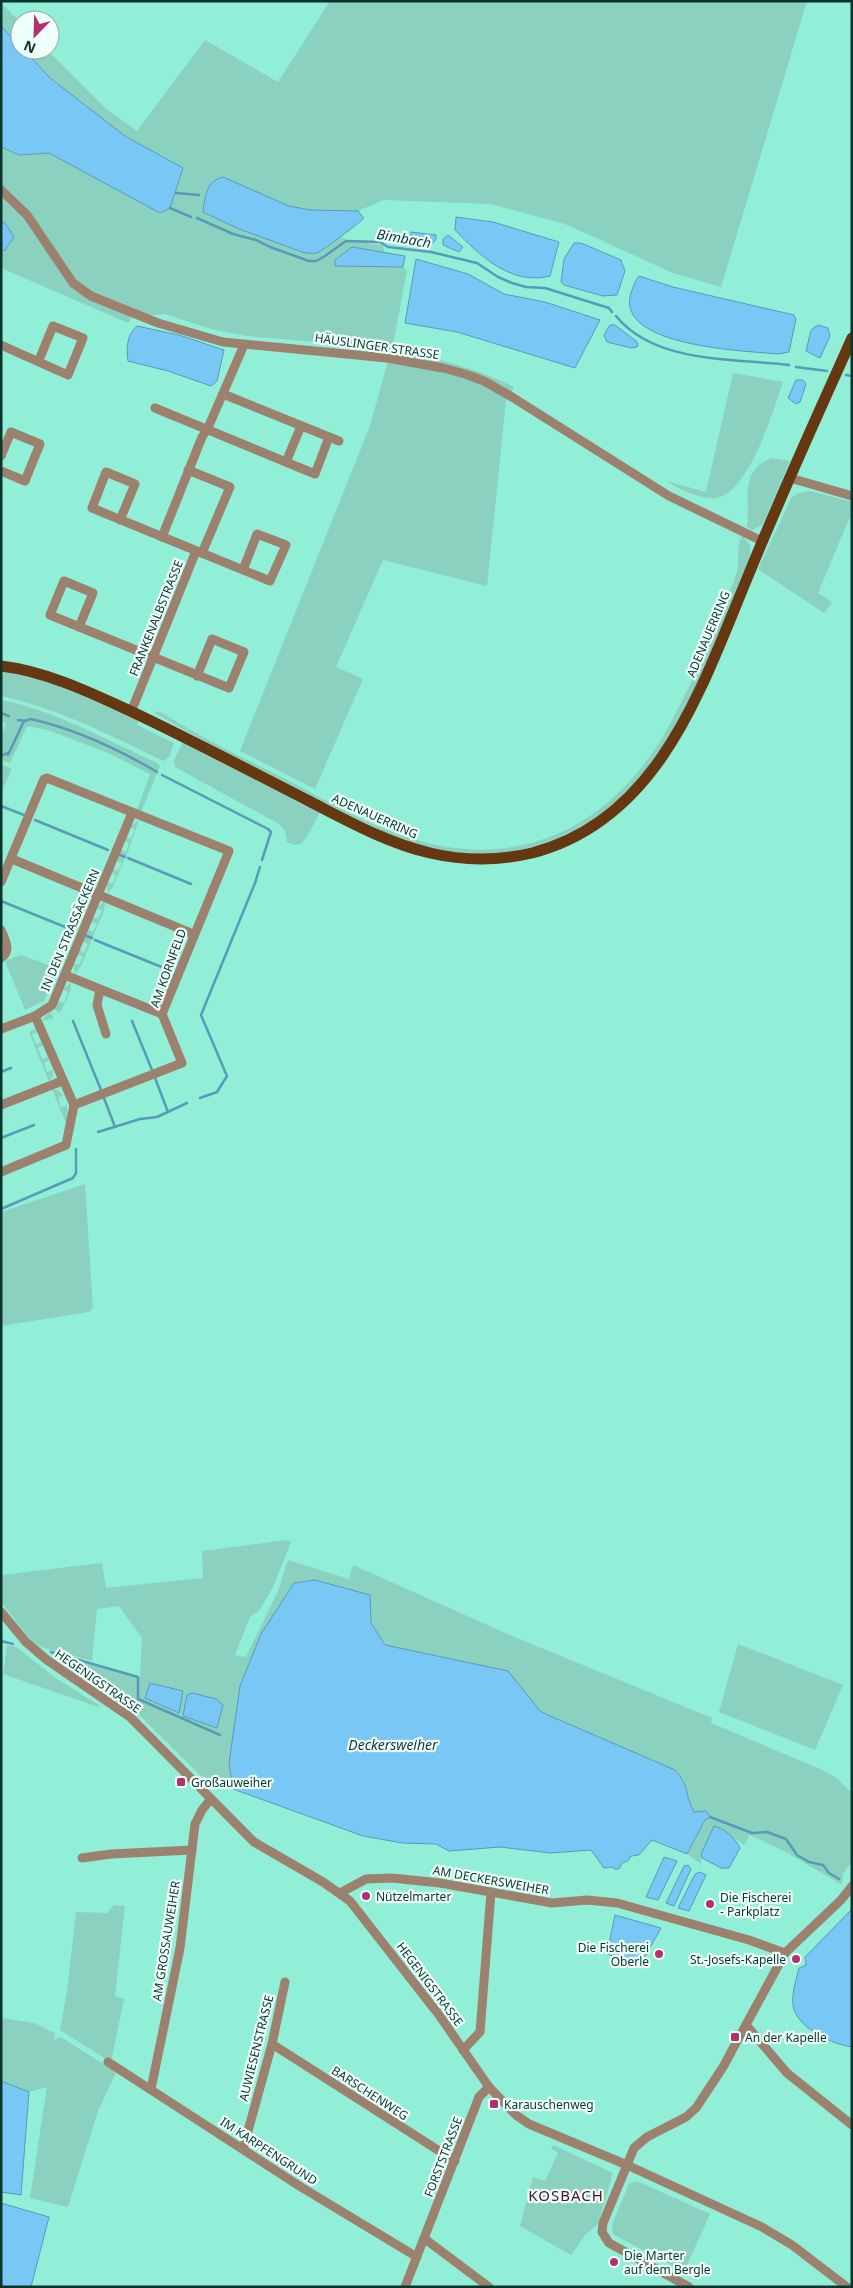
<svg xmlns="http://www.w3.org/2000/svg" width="853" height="2288" font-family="'Noto Sans',sans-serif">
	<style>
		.green { fill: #8bd1bf }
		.water { fill: #79c7f5; stroke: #589bb9 }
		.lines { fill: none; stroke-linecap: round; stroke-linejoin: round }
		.stream { stroke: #589bb9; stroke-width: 2.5 }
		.minor { stroke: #9c816e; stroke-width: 9 }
		.major { stroke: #653812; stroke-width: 11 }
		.poi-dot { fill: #b52e6e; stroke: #eefffa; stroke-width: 2 }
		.labels { text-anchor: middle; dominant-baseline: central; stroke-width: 4.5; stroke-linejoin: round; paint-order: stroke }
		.street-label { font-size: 12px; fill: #0b342c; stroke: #eefffa }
		.poi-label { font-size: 12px; fill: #0b342c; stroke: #eefffa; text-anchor: start }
		.water-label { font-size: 14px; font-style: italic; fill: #103346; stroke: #eefffa }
		.quarter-label { font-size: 15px; letter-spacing: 1px; fill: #51102f; stroke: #eefffa }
	</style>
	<rect width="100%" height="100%" fill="#91eed7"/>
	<g class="green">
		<path d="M330,1H807L721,287L673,273L565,224L490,204L384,200L358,211L310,210L289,206L203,212L239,229L305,253L315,254L338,236L350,241L383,245L384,252L352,247L335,266L403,267L407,271L392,350C438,359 471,366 514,387L506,401L487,586L383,560L336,667L363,679L315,789L240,751L370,426L391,350L341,344L246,336L211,329L165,314L132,318L128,323L1,268V147L19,155L49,153L170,208L183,168L125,136L50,78L24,50H47L105,108L137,131L205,40L278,82Z"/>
		<polygon points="1,3 20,22 20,46 1,26"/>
		<path d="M733,373L783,382C773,411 749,493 716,498C700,500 680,489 666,481L706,492Z"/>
		<path d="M772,458L790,461L763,524L752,530L747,527C751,499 738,471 772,458Z"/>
		<polygon points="810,491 852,502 852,512 818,593 832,602 824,613 758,569 792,497 798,493"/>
		<path d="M742,536L750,545V556C722,624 693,712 647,769C590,840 502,873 414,843C375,830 339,810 302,791C253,766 203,742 155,713L158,711L164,714C205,740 250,761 293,783C332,804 373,828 416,840C526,872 617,822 670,724C695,677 718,625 736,575C741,562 735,548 742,536Z"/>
		<path d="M1,670L54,684L139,720L137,725L174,743L169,757L164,761L161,760C110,735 57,708 1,696Z"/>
		<path d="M1,700C54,710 109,741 157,763L160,766L141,812L137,810L150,774L108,753L48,730L27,726L10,763L1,760V735L6,724L1,719Z"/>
		<polygon points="183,742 320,812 307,837 301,844 294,845 287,842 285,831 279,824 175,767 174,760"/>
		<polygon points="1,764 12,769 1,793"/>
		<polygon points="139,820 126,857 117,853 119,849 126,852 129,843 124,840 125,837 131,839 135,829 130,827"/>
		<polygon points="116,854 125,858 113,887 108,893 107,882 113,884 116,875 111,873 112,869 118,871 122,863 115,860"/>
		<polygon points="105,901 104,911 92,938 84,935 86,929 93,932 97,924 91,921 92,917 98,919 102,910 96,908"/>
		<polygon points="83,936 92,939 81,966 75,974 73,963 79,965 83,956 77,954 79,950 84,953 88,944 81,941"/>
		<polygon points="21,955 59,969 44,1001 25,1010 5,961"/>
		<polygon points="71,983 70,992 61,1011 59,1013 55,1009 50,1013 54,1018 42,1021 58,1001 64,1003 68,992 63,989"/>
		<polygon points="36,1029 37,1032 32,1034 36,1044 42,1042 43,1045 38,1048 42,1059 48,1057 49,1060 44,1063 47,1072 53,1070 53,1076 49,1082 29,1032"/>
		<polygon points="52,1089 57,1090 63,1095 58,1098 61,1107 67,1105 67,1126"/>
		<polygon points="85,1184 93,1308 89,1312 1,1326 1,1212"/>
		<polygon points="287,1540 291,1542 273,1587 259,1611 250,1617 235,1655 246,1657 278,1591 288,1560 349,1579 353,1565 517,1638 712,1718 711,1723 820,1769 835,1777 852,1793 852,1860 843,1874 842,1885 786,1852 750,1835 744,1845 720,1828 701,1854 701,1864 687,1854 705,1820 710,1817 694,1812 688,1802 684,1780 675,1770 541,1712 508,1671 385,1645 371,1623 370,1595 240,1686 229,1763 233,1789 200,1775 130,1706 62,1664 70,1659 140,1678 142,1638 119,1606 97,1609 92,1661 41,1647 32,1641 1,1602 1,1575 102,1563 106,1588 203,1578 202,1551"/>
		<polygon points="738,1644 843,1685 815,1750 719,1712"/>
		<polygon points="7,1645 16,1647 57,1679 99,1705 98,1707 3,1674"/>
		<polygon points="114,1905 125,1906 115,1996 124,1999 111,2062 60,2030 67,1991 76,1912 107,1913"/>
		<polygon points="1,2018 34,2023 55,2033 54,2040 61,2037 116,2072 98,2111 68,2207 30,2198 47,2087 29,2092 1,2081"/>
		<polygon points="553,2145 613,2173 598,2224 586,2234 571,2255 520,2226 533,2177 545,2181 558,2153 551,2149"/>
		<polygon points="637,2181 710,2214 684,2272 613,2234 612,2225 629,2184"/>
	</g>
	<g class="water">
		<polygon points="1,26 20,46 20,50 24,50 50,78 125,136 183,168 170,208 160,213 49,153 19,155 1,147"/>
		<path d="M223,177L289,206L310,210L358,211L364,218C362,221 322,251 317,253C313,254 309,253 305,253L239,229L203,212C205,197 206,181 223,177Z"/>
		<path d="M456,217L493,222L559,242L550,276C511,286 479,255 455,230Z"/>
		<polygon points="1,222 5,223 14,237 5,250 1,251"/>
		<polygon points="411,232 436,235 436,239 431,245 411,242"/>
		<polygon points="448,235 463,247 459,252 443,245 443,239"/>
		<polygon points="574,243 581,243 621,260 625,271 617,295 603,296 564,285 561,282 564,259"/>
		<polygon points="352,247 405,256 403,267 335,266 335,260"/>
		<polygon points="416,259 468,274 504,294 545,302 600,320 575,368 457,332 405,323"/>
		<path d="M639,276L673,287L794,315L796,319L789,352L779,354C747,351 614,347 631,293C633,287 635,281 639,276Z"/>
		<polygon points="610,325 615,325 636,341 638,344 637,347 631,348 607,342 604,335"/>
		<polygon points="818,325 828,328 830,336 820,358 806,351 811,330"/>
		<path d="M137,326L179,335L224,350L217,381L211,386L168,371L128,361C126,348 127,334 137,326Z"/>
		<polygon points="796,380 803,380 806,384 800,402 796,404 788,398"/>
		<path d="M315,1580L370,1595L371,1623L385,1645L508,1671L541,1712L675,1770C690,1785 684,1794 694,1812L706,1811L710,1817L705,1820L687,1854L652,1840L639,1855L631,1856L628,1861L622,1863L619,1869H614L613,1867L604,1868L591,1850L550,1853L500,1847L449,1851L436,1844L402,1843L363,1836L233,1789L229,1763L240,1686L261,1634L294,1583Z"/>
		<polygon points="150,1683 183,1691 179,1713 145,1698"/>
		<polygon points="192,1693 216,1699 223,1705 217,1728 183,1716 187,1695"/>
		<path d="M714,1826C726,1829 735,1838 740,1848L729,1868H721L702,1858L701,1854Z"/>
		<polygon points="664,1857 677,1861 658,1900 646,1897"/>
		<polygon points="688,1865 691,1869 674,1906 666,1903 684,1866"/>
		<polygon points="700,1872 706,1875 689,1911 678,1908 695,1874"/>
		<path d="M852,1909V2047C832,2044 802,2030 794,2010C790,1997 796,1981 799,1968L806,1965L805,1957Z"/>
		<polygon points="615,1915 661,1928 640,1966 607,1954"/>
		<polygon points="1,2081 29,2092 21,2195 1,2192"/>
		<polygon points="1,2203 49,2217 31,2287 1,2287"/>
	</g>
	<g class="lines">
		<g class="stream">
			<polyline points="176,193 199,195"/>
			<polyline points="170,208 191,217"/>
			<polyline points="197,218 233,234 256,240 270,247 309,261 316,261 325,256 346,241 380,242 388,247 431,252 477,263 498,277 512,283 526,287 545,288 609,308 612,312"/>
			<path d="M616,316C655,364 733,358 789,365"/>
			<polyline points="796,367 827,371"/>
			<polyline points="846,375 852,376"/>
			<polyline points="1,713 9,716"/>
			<polyline points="18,720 24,721"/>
			<path d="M8,755L24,721L31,719C75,729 118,749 157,772"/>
			<polyline points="1,756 9,752"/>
			<polyline points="162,775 268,829 271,832 262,860"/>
			<polyline points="1,806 24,815"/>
			<polyline points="35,820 108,850"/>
			<polyline points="118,854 125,857"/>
			<polyline points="128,858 191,884"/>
			<polyline points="1,901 75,931"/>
			<polyline points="84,935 92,938"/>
			<polyline points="95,940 169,970"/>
			<polyline points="73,1021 101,1090"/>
			<polyline points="132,1021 152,1070"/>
			<polyline points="1,1072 11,1068"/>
			<polyline points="155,1078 168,1112"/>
			<polyline points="104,1098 115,1127"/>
			<polyline points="200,1098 217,1092 227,1076 201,1015 255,883 260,867"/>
			<polyline points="98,1132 140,1119 157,1117 187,1103"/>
			<polyline points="1,1138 34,1125"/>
			<polyline points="1,1209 73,1178 76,1173 76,1149"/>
			<polyline points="1,1641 13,1644"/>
			<polyline points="51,1652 138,1677 138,1699 220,1735"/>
			<polyline points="710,1817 752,1833 767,1832 786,1839 797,1855 809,1862 823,1865 829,1873 839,1879"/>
		</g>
		<g class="minor">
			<polyline points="1,190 27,215 73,283 91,296 158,323 223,342 387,358 443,368 465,374 484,381 512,397 669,496 762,541"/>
			<polyline points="1,345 68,375 83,338 53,326 39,360"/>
			<polyline points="223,394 339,441"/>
			<polyline points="155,408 315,474 329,437"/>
			<polyline points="1,456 11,432 40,444 25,481 1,471"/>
			<polyline points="286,462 301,426"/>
			<polyline points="188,470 230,487 202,553"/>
			<polyline points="790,478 852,496"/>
			<path d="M120,520L135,484L106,472L92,508C151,532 211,557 270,581L286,545L257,534L243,570"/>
			<polyline points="162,537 202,437 207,430 244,345"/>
			<polyline points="79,627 93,593 64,581 50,615 229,688 244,652 212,639 197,676"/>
			<polyline points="131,712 196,551"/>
			<polyline points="12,859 193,934"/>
			<polyline points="1,882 44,779 47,778 229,851 162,1014 182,1063 74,1105 66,1145 1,1172"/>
			<path d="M1,930C5,940 12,951 1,958"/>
			<polyline points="65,975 162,1014"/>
			<polyline points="100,990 97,1005 106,1034"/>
			<polyline points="35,1016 74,1105"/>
			<polyline points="1,1029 35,1016 52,1005 132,813"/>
			<polyline points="1,1105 62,1081"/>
			<polyline points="1,1612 26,1642 47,1660 130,1717 254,1842 323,1882 350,1901 439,2015 489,2087 516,2115 529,2124 627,2165 762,2227 792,2245 847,2287"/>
			<polyline points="82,1858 111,1854 192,1850"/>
			<polyline points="340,1893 366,1879 392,1878 440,1883 552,1903 587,1900 617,1903 749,1940 785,1953"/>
			<polyline points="746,2025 787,2073 852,2125"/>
			<polyline points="272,2044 455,2161"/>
			<polyline points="463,2050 480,2032 491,1892"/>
			<polyline points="108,2062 301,2187 417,2257"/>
			<polyline points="151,2089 180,1948 195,1824 202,1810 210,1800"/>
			<polyline points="243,2149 272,2044 285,1982"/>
			<polyline points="425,2239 489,2287"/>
			<polyline points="405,2287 479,2097 489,2087"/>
			<polyline points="689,2287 609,2243 602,2232 603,2223 634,2148 647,2137 686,2117 696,2108 723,2067 785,1953 841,1900 852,1886"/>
		</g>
		<path class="major" d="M1,666C44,671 87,691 126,709C188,738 248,770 309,801C348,821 387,843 430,853C464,861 498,861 532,853C659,820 701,689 746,581C779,499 816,419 852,338"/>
	</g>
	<g class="poi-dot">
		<rect x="176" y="1777" width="10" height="10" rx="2.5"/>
		<circle cx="366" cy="1896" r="5"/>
		<circle cx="710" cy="1904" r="5"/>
		<circle cx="659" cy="1954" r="5"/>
		<circle cx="796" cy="1959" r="5"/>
		<rect x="730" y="2032" width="10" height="10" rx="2.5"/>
		<rect x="489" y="2099" width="10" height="10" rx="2.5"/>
		<circle cx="614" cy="2262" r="5"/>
	</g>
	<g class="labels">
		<g class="street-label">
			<text transform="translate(377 346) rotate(8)">HÄUSLINGER STRASSE</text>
			<text transform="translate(156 618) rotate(-68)">FRANKENALBSTRASSE</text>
			<text transform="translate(708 634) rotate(-67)">ADENAUERRING</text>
			<text transform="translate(375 816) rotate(24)">ADENAUERRING</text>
			<text transform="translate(70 930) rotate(-67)">IN DEN STRASSÄCKERN</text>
			<text transform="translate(168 968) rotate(-70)">AM KORNFELD</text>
			<text transform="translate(98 1681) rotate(35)">HEGENIGSTRASSE</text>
			<text transform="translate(491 1880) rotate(10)">AM DECKERSWEIHER</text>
			<text transform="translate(166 1941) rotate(-81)">AM GROSSAUWEIHER</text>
			<text transform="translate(430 1984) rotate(53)">HEGENIGSTRASSE</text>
			<text transform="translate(256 2048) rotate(-76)">AUWIESENSTRASSE</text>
			<text transform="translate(370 2093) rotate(33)">BARSCHENWEG</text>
			<text transform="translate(269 2151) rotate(33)">IM KARPFENGRUND</text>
			<text transform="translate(443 2157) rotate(-69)">FORSTSTRASSE</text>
		</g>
		<g class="poi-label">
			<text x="191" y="1782">Großauweiher</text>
			<text x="376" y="1896">Nützelmarter</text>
			<text x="720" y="1897">Die Fischerei<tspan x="720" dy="14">- Parkplatz</tspan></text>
			<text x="649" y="1947" text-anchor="end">Die Fischerei<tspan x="649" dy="14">Oberle</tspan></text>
			<text x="786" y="1959" text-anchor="end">St.-Josefs-Kapelle</text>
			<text x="745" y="2037">An der Kapelle</text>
			<text x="504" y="2104">Karauschenweg</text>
			<text x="624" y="2255">Die Marter<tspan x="624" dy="14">auf dem Bergle</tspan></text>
		</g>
		<g class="water-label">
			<text transform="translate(404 238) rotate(10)">Bimbach</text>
			<text x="393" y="1744">Deckersweiher</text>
		</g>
		<g class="quarter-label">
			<text x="566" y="2195">KOSBACH</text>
		</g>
	</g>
	<rect width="853" height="2288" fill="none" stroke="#0b342c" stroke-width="5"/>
	<g transform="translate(35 35) rotate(203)"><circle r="24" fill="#eefffa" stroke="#93aea8"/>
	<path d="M0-4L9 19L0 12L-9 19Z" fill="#b52e6e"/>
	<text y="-8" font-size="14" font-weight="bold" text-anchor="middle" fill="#0b342c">N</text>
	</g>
</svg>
